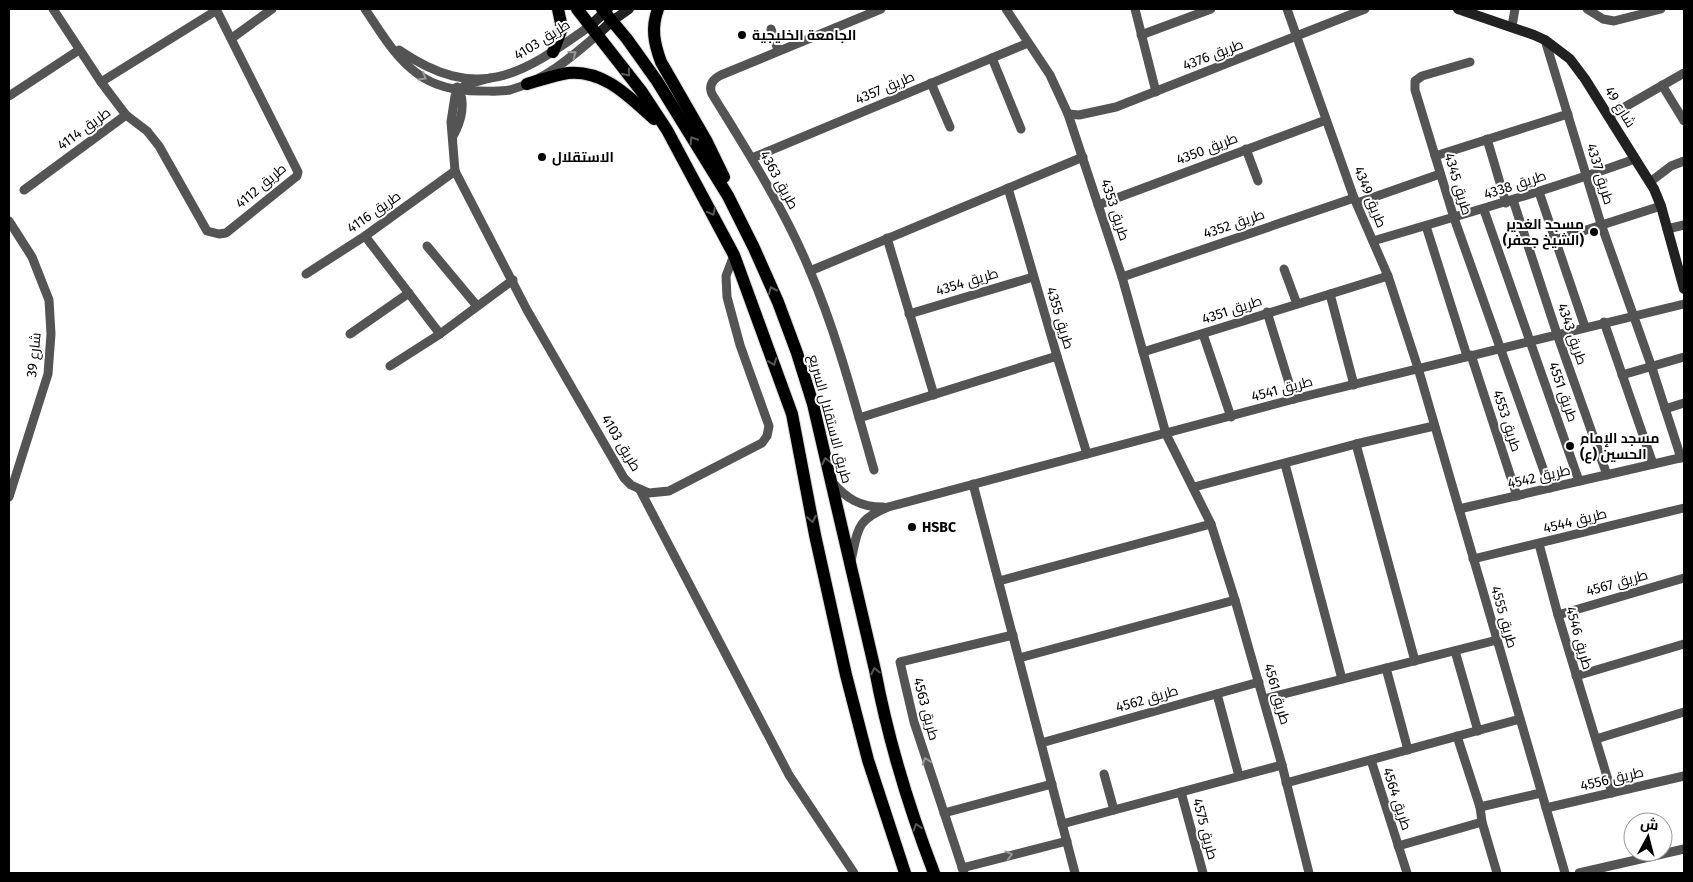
<svg xmlns="http://www.w3.org/2000/svg" width="1693" height="882" font-family="'Fira Sans',Cairo,sans-serif">
	<style>
		.lines { fill: none; stroke-linecap: round; stroke-linejoin: round }
		.primary-casing { stroke: #dbdbdb; stroke-width: 14 }
		.street { stroke: #545454; stroke-width: 9 }
		.secondary { stroke: #212121; stroke-width: 10 }
		.primary { stroke: #000; stroke-width: 12 }
		.oneway { stroke: #989898 }
		.oneway2 { stroke: #595959 }
		.poi-dot { fill: #000; stroke: #fff; stroke-width: 2 }
		.labels { text-anchor: middle; dominant-baseline: central; stroke-width: 4; stroke-linejoin: round; paint-order: stroke }
		.poi-label { font-size: 14px; font-weight: bold; fill: #000; stroke: #fff; text-anchor: start }
		.street-label { font-size: 14px; fill: #000; stroke: #fff }
	</style>
	<rect width="100%" height="100%" fill="#fff"/>
	<g class="lines">
		<defs>
			<g id="primary">
				<polyline points="577,9 642,92 667,130 734,255 792,414 815,535 846,675 868,760 905,873"/>
				<path d="M602,9L627,39L657,81L728,196L754,248L778,302L797,353L813,404L875,670C888,739 909,808 934,873"/>
				<path d="M658,9C651,28 654,43 661,62L707,142L724,177"/>
				<polyline points="553,52 562,28 558,9"/>
				<path d="M527,84C541,80 555,75 568,73C605,70 629,97 654,119"/>
			</g>
		</defs>
		<use href="#primary" class="primary-casing"/>
		<g class="street">
			<polyline points="53,9 101,82 126,115 147,131 159,146 207,231 219,234 226,233 297,176 298,172 216,9"/>
			<path d="M365,9C380,31 395,58 418,74C435,87 458,91 480,91C490,91 500,92 510,90C543,81 572,57 597,35"/>
			<polyline points="1006,9 1050,75 1068,114 1122,277 1166,434 1211,524 1235,600 1282,765 1309,873"/>
			<polyline points="1135,9 1156,92"/>
			<polyline points="1287,9 1354,198 1388,276 1418,368 1565,873"/>
			<polyline points="1587,9 1603,19 1614,21 1661,9"/>
			<polyline points="1512,26 1515,9"/>
			<polyline points="771,29 778,50"/>
			<polyline points="1141,35 1211,9"/>
			<polyline points="232,38 272,9"/>
			<polyline points="1545,40 1601,224 1651,365 1681,458"/>
			<path d="M399,50C478,104 521,75 590,26"/>
			<polyline points="992,58 1021,129"/>
			<polyline points="1470,62 1422,76 1415,81 1415,90 1454,218 1550,488"/>
			<polyline points="490,78 465,85 455,96 451,122 455,171 527,310 624,478 631,485 649,493 669,491 762,443 767,436 769,426 740,345 727,297 726,276 734,255"/>
			<polyline points="101,82 217,10"/>
			<polyline points="931,83 950,127"/>
			<polyline points="1662,85 1684,121"/>
			<polyline points="9,96 79,50"/>
			<polyline points="1068,114 1079,115 1116,107 1365,9"/>
			<polyline points="1609,116 1684,73"/>
			<path d="M453,136C461,122 467,101 457,87"/>
			<polyline points="1487,139 1506,203"/>
			<polyline points="1246,149 1258,181"/>
			<polyline points="1435,156 1568,114"/>
			<polyline points="752,158 1028,43"/>
			<polyline points="1650,182 1671,166 1684,161"/>
			<polyline points="1008,188 1057,356 1087,454"/>
			<polyline points="24,190 126,115"/>
			<polyline points="1539,192 1585,327"/>
			<polyline points="1513,200 1557,334 1607,475"/>
			<polyline points="1357,203 1440,174"/>
			<polyline points="1098,205 1326,120"/>
			<polyline points="1484,210 1579,481"/>
			<polyline points="9,221 32,257 49,300 51,334 48,374 9,497"/>
			<polyline points="1426,226 1467,356"/>
			<polyline points="1667,229 1684,225"/>
			<polyline points="365,236 440,334"/>
			<polyline points="887,238 934,395"/>
			<polyline points="1555,240 1661,206"/>
			<path d="M1373,241C1461,215 1549,190 1635,159"/>
			<polyline points="427,246 477,306"/>
			<polyline points="1284,269 1297,304"/>
			<polyline points="810,271 1083,157"/>
			<polyline points="306,274 365,236 455,171"/>
			<polyline points="1122,277 1354,198"/>
			<polyline points="1330,294 1354,385"/>
			<polyline points="1267,312 1294,399"/>
			<polyline points="909,314 1033,277"/>
			<polyline points="1604,322 1653,464"/>
			<polyline points="350,334 409,293"/>
			<polyline points="1203,334 1231,417"/>
			<polyline points="1143,352 1388,276"/>
			<polyline points="1471,355 1517,496"/>
			<polyline points="390,366 440,334 513,280"/>
			<polyline points="1622,375 1684,357"/>
			<polyline points="1665,409 1684,403"/>
			<polyline points="859,418 1057,356"/>
			<polyline points="1356,444 1415,661"/>
			<polyline points="1285,464 1342,679"/>
			<path d="M874,470C855,404 837,334 810,271C784,208 747,151 712,94C708,85 713,79 721,75L881,9"/>
			<path d="M832,482C847,499 860,507 883,507"/>
			<polyline points="973,484 1075,873"/>
			<polyline points="1194,487 1356,444 1434,426"/>
			<polyline points="640,490 789,775 854,873"/>
			<polyline points="1459,509 1684,457"/>
			<polyline points="1539,544 1558,615 1612,793"/>
			<polyline points="1473,559 1684,508"/>
			<path d="M851,561C858,529 856,520 888,507L1294,399L1684,304"/>
			<polyline points="999,581 1211,524"/>
			<polyline points="1558,615 1684,578"/>
			<polyline points="1455,651 1478,731"/>
			<polyline points="1019,658 1235,600"/>
			<polyline points="1386,668 1408,750"/>
			<polyline points="1576,676 1684,644"/>
			<polyline points="1217,694 1239,776"/>
			<polyline points="1264,699 1497,640"/>
			<polyline points="1457,736 1480,807 1482,822 1497,873"/>
			<polyline points="1596,739 1684,712"/>
			<polyline points="1041,743 1259,682"/>
			<polyline points="1371,760 1407,873"/>
			<polyline points="1104,774 1114,810"/>
			<polyline points="1286,783 1520,719"/>
			<polyline points="1181,792 1203,873"/>
			<polyline points="1480,807 1541,793"/>
			<polyline points="1546,808 1684,776"/>
			<polyline points="944,813 1052,784"/>
			<polyline points="1062,824 1282,765"/>
			<polyline points="1398,846 1482,822"/>
			<polyline points="962,868 1067,841"/>
			<polyline points="964,873 914,722 900,662 1013,635"/>
			<polyline points="1579,873 1684,849"/>
		</g>
		<g class="secondary">
			<polyline points="1458,9 1534,35 1545,40 1570,59 1585,79 1654,189 1661,206 1684,289"/>
			<polyline points="590,26 608,9"/>
			<polyline points="597,35 612,21 629,9"/>
		</g>
		<use href="#primary" class="primary"/>
	</g>
	<defs><path id="oneway-chevron" d="M-2-3.5L2.5 0L-2 3.5" fill="none" stroke-width="1.6" stroke-linecap="round" stroke-linejoin="round" transform="scale(1.25)"/></defs>
	<g class="oneway">
		<use href="#oneway-chevron" transform="translate(573 54) rotate(-36)"/>
		<use href="#oneway-chevron" transform="translate(423 77) rotate(30)"/>
		<use href="#oneway-chevron" transform="translate(926 761) rotate(-108)"/>
		<use href="#oneway-chevron" transform="translate(1009 855) rotate(-15)"/>
	</g>
	<g class="oneway2">
		<use href="#oneway-chevron" transform="translate(627 73) rotate(52)"/>
		<use href="#oneway-chevron" transform="translate(693 140) rotate(-122)"/>
		<use href="#oneway-chevron" transform="translate(712 212) rotate(63)"/>
		<use href="#oneway-chevron" transform="translate(772 290) rotate(-114)"/>
		<use href="#oneway-chevron" transform="translate(773 362) rotate(70)"/>
		<use href="#oneway-chevron" transform="translate(826 461) rotate(-103)"/>
		<use href="#oneway-chevron" transform="translate(812 519) rotate(79)"/>
		<use href="#oneway-chevron" transform="translate(875 671) rotate(-102)"/>
		<use href="#oneway-chevron" transform="translate(917 827) rotate(-107)"/>
	</g>
	<g class="poi-dot">
		<circle cx="742" cy="35" r="5"/>
		<circle cx="542" cy="157" r="5"/>
		<circle cx="1594" cy="232" r="5"/>
		<circle cx="1570" cy="446" r="5"/>
		<circle cx="912" cy="527" r="5"/>
	</g>
	<g class="labels">
		<g class="poi-label">
			<text x="752" y="35">الجامعة الخليجية</text>
			<text x="552" y="157">الاستقلال</text>
			<text x="1584" y="224" text-anchor="end">مسجد الغدير<tspan x="1584" dy="16">(الشيخ جعفر)</tspan></text>
			<text x="1580" y="438">مسجد الإمام<tspan x="1580" dy="16">الحسين (ع)</tspan></text>
			<text x="922" y="527">HSBC</text>
		</g>
		<g class="street-label">
			<text transform="translate(542 40) rotate(-32)">طريق 4103</text>
			<text transform="translate(1213 55) rotate(-21)">طريق 4376</text>
			<text transform="translate(885 88) rotate(-23)">طريق 4357</text>
			<text transform="translate(1620 107) rotate(58)">شارع 49</text>
			<text transform="translate(84 129) rotate(-36)">طريق 4114</text>
			<text transform="translate(1207 149) rotate(-21)">طريق 4350</text>
			<text transform="translate(1600 174) rotate(73)">طريق 4337</text>
			<text transform="translate(779 180) rotate(61)">طريق 4363</text>
			<text transform="translate(1458 184) rotate(73)">طريق 4345</text>
			<text transform="translate(1515 185) rotate(-18)">طريق 4338</text>
			<text transform="translate(261 186) rotate(-40)">طريق 4112</text>
			<text transform="translate(1370 197) rotate(68)">طريق 4349</text>
			<text transform="translate(1115 210) rotate(72)">طريق 4353</text>
			<text transform="translate(374 212) rotate(-35)">طريق 4116</text>
			<text transform="translate(1234 224) rotate(-19)">طريق 4352</text>
			<text transform="translate(967 282) rotate(-17)">طريق 4354</text>
			<text transform="translate(1232 310) rotate(-18)">طريق 4351</text>
			<text transform="translate(1060 318) rotate(73)">طريق 4355</text>
			<text transform="translate(1572 334) rotate(71)">طريق 4343</text>
			<text transform="translate(34 355) rotate(-84)">شارع 39</text>
			<text transform="translate(1282 389) rotate(-15)">طريق 4541</text>
			<text transform="translate(1563 392) rotate(71)">طريق 4551</text>
			<text transform="translate(830 419) rotate(75)">طريق الاستقلال السريع</text>
			<text transform="translate(1507 421) rotate(72)">طريق 4553</text>
			<text transform="translate(621 443) rotate(59)">طريق 4103</text>
			<text transform="translate(1539 477) rotate(-13)">طريق 4542</text>
			<text transform="translate(1575 521) rotate(-14)">طريق 4544</text>
			<text transform="translate(1617 583) rotate(-16)">طريق 4567</text>
			<text transform="translate(1504 617) rotate(74)">طريق 4555</text>
			<text transform="translate(1579 638) rotate(74)">طريق 4546</text>
			<text transform="translate(1277 694) rotate(74)">طريق 4561</text>
			<text transform="translate(1147 699) rotate(-16)">طريق 4562</text>
			<text transform="translate(926 709) rotate(75)">طريق 4563</text>
			<text transform="translate(1612 779) rotate(-13)">طريق 4556</text>
			<text transform="translate(1397 799) rotate(72)">طريق 4564</text>
			<text transform="translate(1205 829) rotate(75)">طريق 4575</text>
		</g>
	</g>
	<rect width="1693" height="882" fill="none" stroke="#000000" stroke-width="20"/>
	<g transform="translate(1648 837) rotate(7)"><circle r="24" fill="#ffffff" stroke="#999999"/>
	<path d="M0-4L9 19L0 12L-9 19Z" fill="#000000"/>
	<text y="-8" font-size="14" font-weight="bold" text-anchor="middle" fill="#000000">ش</text>
	</g>
</svg>
